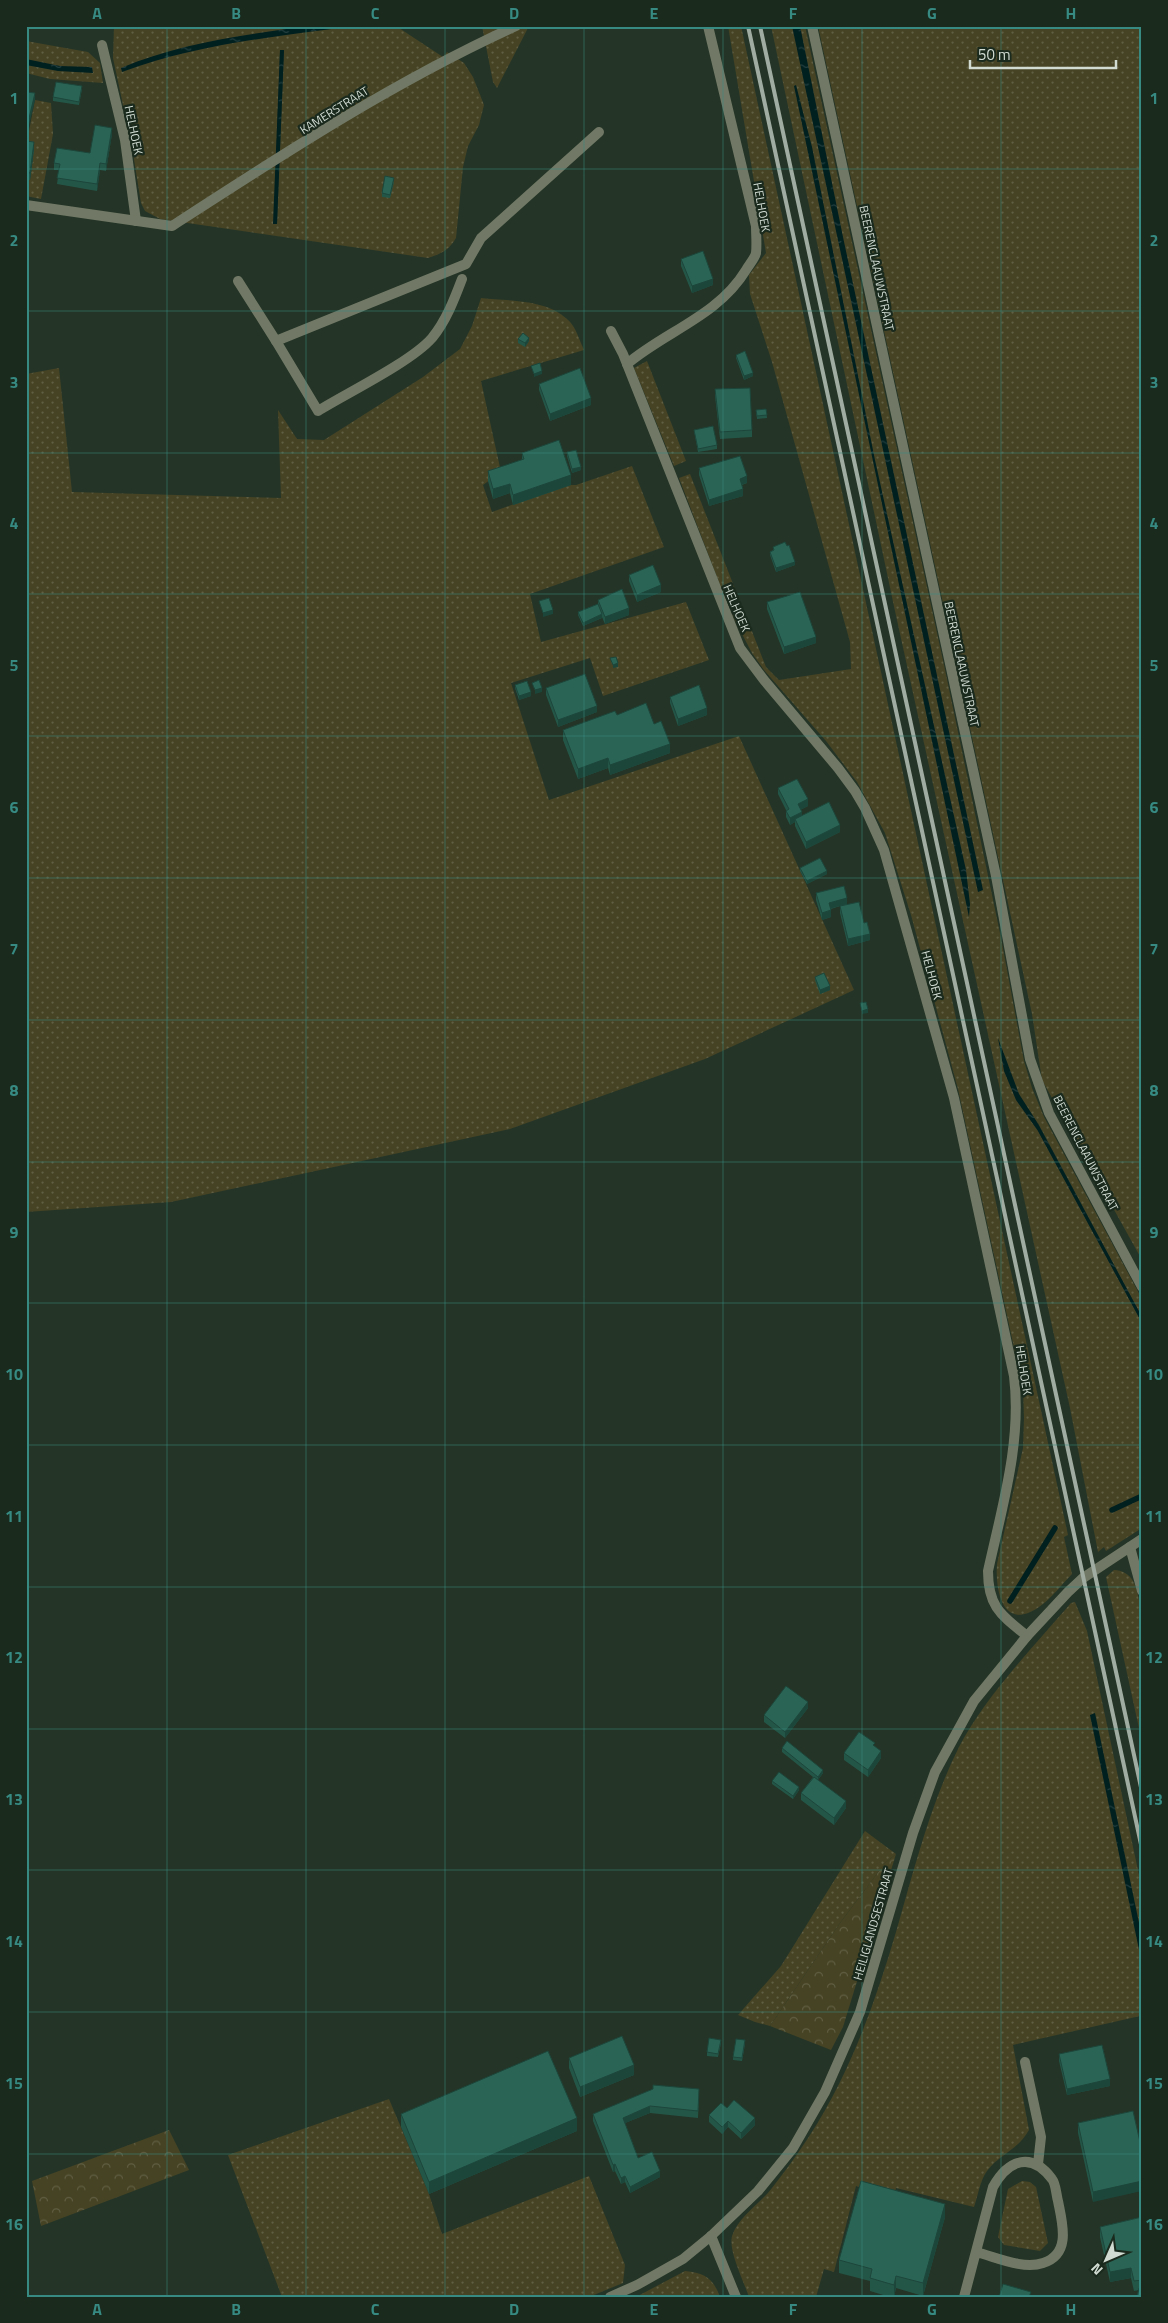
<svg xmlns="http://www.w3.org/2000/svg" width="1168" height="2323" font-family="'Titillium Web',sans-serif">
	<style>
		.grass { fill: url(#grass-dots); fill-rule: evenodd }
		.forest { fill: url(#forest-crowns) }
		.water { fill: url(#water-ripples) }
		.lines { fill: none; stroke-linecap: round; stroke-linejoin: round }
		.stream { stroke: #001f1f; stroke-width: 5.5 }
		.service { stroke: #717966; stroke-width: 10 }
		.minor { stroke: #717966; stroke-width: 10 }
		.tertiary { stroke: #717966; stroke-width: 10 }
		.rail { stroke: #a0aca1; stroke-width: 4 }
		.wall { fill: #245648 }
		.shaded-wall { fill: #1d463b }
		.building { fill: #2a6454; stroke: #1d463b }
		.grid { fill: none; stroke: #368a82; stroke-width: 1; stroke-opacity: 0.55 }
		.labels { text-anchor: middle; dominant-baseline: central; stroke-width: 4.5; stroke-linejoin: round; paint-order: stroke }
		.street-label { font-size: 12px; fill: #d1dbd2; stroke: #1a2a1d }
		.neatline { fill: none; stroke: #368a82; stroke-width: 2 }
		.grid-label { font-size: 16px; text-anchor: middle; font-weight: bold; fill: #368a82 }
	</style>
	<defs>
		<pattern id="grass-dots" width="8" height="8" patternUnits="userSpaceOnUse" patternTransform="scale(1.25)"><rect width="8" height="8" fill="#464324"/><path d="M2 2h.1M6 6h.1" fill="none" stroke="#605e43" stroke-width="1.8" stroke-linecap="round"/></pattern>
		<pattern id="forest-crowns" width="20" height="18" patternUnits="userSpaceOnUse" patternTransform="scale(1.25)"><rect width="20" height="18" fill="#464324"/><path d="M2 6a3 3 0 1 1 6 0M12 15a3 3 0 1 1 6 0" fill="none" stroke="#605e43"/></pattern>
		<pattern id="water-ripples" width="26" height="14" patternUnits="userSpaceOnUse" patternTransform="scale(1.25)"><rect width="26" height="14" fill="#001f1f"/><path d="M2 4q2-2 4 0t4 0M15 11q2-2 4 0t4 0" fill="none" stroke="#243f3f"/></pattern>
	</defs>
	<rect width="100%" height="100%" fill="#243426"/>
	<g class="grass">
		<path d="M114,26H396L443,57L447,52L464,63L473,77L484,105L479,125L468,146L463,167L456,238C449,250 441,254 428,258L160,219L145,211L141,203L132,147L113,58ZM280,50H284L277,224H274Z"/>
		<polygon points="482,26 529,26 497,88 493,82"/>
		<path d="M728,26H741L1068,1535L1064,1537L1072,1574C1062,1584 1052,1598 1039,1607C1003,1632 995,1591 997,1564L1023,1448L1024,1418L1023,1389L958,1089L911,915L885,833L857,782L826,741L764,670L752,653L732,615L744,611L766,667L779,680L851,669L850,642L772,362L750,294L749,275L766,253Z"/>
		<polygon points="771,26 805,26 944,665 1001,938 1024,1061 1032,1088 1044,1117 1142,1299 1142,1317 1038,1123 1038,1131 1142,1323 1142,1528 1106,1551 1104,1547 1098,1552 1070,1408 895,611"/>
		<polygon points="818,26 1142,26 1142,1260 1042,1080 1032,1014"/>
		<polygon points="26,41 88,52 100,63 103,83 50,79 26,73"/>
		<polygon points="35,100 51,103 53,134 41,199 26,196 26,179 30,179 33,159 26,148 26,134 29,131"/>
		<path d="M481,298C507,301 547,299 567,319C576,326 579,340 584,350L481,381L501,472L483,485L492,512L567,485H576L632,466L664,547L530,594L541,642L686,602L709,660L603,696L590,658L511,683L549,800L739,736L854,990L705,1059L510,1129L171,1202L26,1212V374L59,368L72,492L281,498L278,410L297,439L324,440L423,377L460,349L472,326Z"/>
		<polygon points="647,361 686,461 674,466 634,368"/>
		<polygon points="690,474 739,599 727,603 679,478"/>
		<path d="M1114,1570C1122,1570 1129,1574 1133,1581C1148,1607 1142,1707 1142,1742L1106,1577Z"/>
		<path d="M1075,1602L1087,1631L1142,1889V2022L1140,2016L1013,2045L1029,2130C1017,2151 1001,2153 987,2171C980,2180 978,2196 974,2207L896,2188L894,2196L856,2186L834,2272L824,2269L816,2297H749C744,2282 728,2250 732,2236C739,2216 759,2205 772,2188C798,2155 820,2122 839,2084C863,2036 881,1983 896,1932C914,1870 930,1805 959,1747C985,1697 1034,1646 1071,1603Z"/>
		<polygon points="865,1831 896,1854 885,1863 840,1923 770,2026 755,2022 738,2015 781,1966"/>
		<polygon points="389,2099 429,2194 442,2234 589,2176 625,2265 623,2283 589,2297 282,2297 228,2155"/>
		<polygon points="1022,2181 1030,2182 1036,2187 1048,2243 1040,2251 1004,2245 998,2237 1008,2189"/>
		<path d="M685,2271C705,2273 713,2278 720,2297H636Z"/>
	</g>
	<g class="forest">
		<polygon points="896,1854 843,2027 831,2050 770,2026 840,1923 885,1863"/>
		<polygon points="169,2130 189,2170 41,2226 32,2181"/>
	</g>
	<g class="water">
		<path d="M308,26L347,27C271,37 194,45 122,72L121,68C180,43 244,35 308,26Z"/>
		<polygon points="792,26 800,26 843,237 983,890 978,892"/>
		<polygon points="280,50 284,50 277,224 273,224"/>
		<polygon points="26,59 60,66 92,67 93,73 58,71 26,65"/>
		<polygon points="796,85 812,147 875,460 966,870 970,904 969,917 794,86"/>
		<polygon points="998,1038 1019,1094 1037,1122 1142,1317 1142,1323 1038,1131 1016,1100 1004,1071"/>
		<polygon points="1095,1713 1142,1937 1142,1964 1090,1715"/>
	</g>
	<g class="lines">
		<g class="stream">
			<polyline points="1112,1510 1142,1496"/>
			<polyline points="1010,1601 1055,1528"/>
		</g>
		<g class="service">
			<path d="M462,279C454,300 446,321 432,338C411,362 347,393 318,411L276,341L466,264L481,238L599,132"/>
			<polyline points="238,281 276,341"/>
		</g>
		<g class="minor">
			<polyline points="812,26 996,876 1030,1059 1049,1113 1142,1287"/>
			<polyline points="102,45 125,140 136,221"/>
			<path d="M26,205L172,226C283,154 395,81 516,26"/>
			<path d="M611,331L623,354L740,648L764,680L838,768L855,791L865,808L884,850L954,1098L1014,1376C1022,1442 1002,1507 988,1571C988,1607 1001,1615 1027,1636"/>
			<path d="M627,364C666,331 718,316 746,270C749,265 755,258 756,253C757,245 756,234 756,226L708,26"/>
			<polyline points="1130,1547 1142,1591"/>
			<polyline points="1025,2062 1041,2137 1038,2164"/>
			<polyline points="711,2236 736,2297"/>
			<path d="M964,2297L993,2187C1008,2160 1031,2151 1052,2179C1056,2184 1056,2194 1058,2201C1062,2222 1072,2254 1043,2263C1023,2270 996,2257 976,2252"/>
		</g>
		<polyline class="tertiary" points="610,2297 637,2285 683,2259 711,2236 758,2191 793,2148 825,2092 860,2012 913,1833 935,1772 974,1701 1027,1636 1068,1592 1083,1578 1142,1539"/>
		<g class="rail">
			<polyline points="748,26 1142,1849"/>
			<polyline points="760,26 1142,1792"/>
		</g>
	</g>
	<g class="wall">
		<polygon points="82,89 79,105 53,101 53,97"/>
		<polygon points="112,134 106,171 100,170 97,191 57,184 59,170 54,170 54,163 90,153"/>
		<polygon points="26,141 34,149 30,180 26,179"/>
		<polygon points="394,182 390,198 382,197 382,193"/>
		<polygon points="681,259 713,285 692,293 681,266"/>
		<polygon points="518,339 529,341 525,347 518,343"/>
		<polygon points="736,355 753,376 744,380 736,358"/>
		<polygon points="539,384 591,405 550,421 539,390"/>
		<polygon points="715,389 752,430 752,437 720,439 715,396"/>
		<polygon points="766,409 767,418 757,419 756,410"/>
		<polygon points="694,430 717,445 717,449 698,452"/>
		<polygon points="567,452 581,470 572,473 567,456"/>
		<polygon points="522,453 571,485 513,505 510,493 493,499 488,481 488,471 522,460"/>
		<polygon points="699,468 747,483 742,485 743,496 709,506 699,475"/>
		<polygon points="787,546 795,565 776,572 770,555 770,552 773,550 773,547"/>
		<polygon points="629,575 661,592 637,602 629,581"/>
		<polygon points="598,600 629,615 605,624 602,617 602,618 583,626 578,615 578,612 598,604"/>
		<polygon points="767,602 816,643 784,654 767,609"/>
		<polygon points="515,685 531,696 519,700 515,688"/>
		<polygon points="546,688 597,712 558,727 546,695"/>
		<polygon points="670,697 707,715 678,726 670,703"/>
		<polygon points="617,715 654,724 670,753 610,775 608,768 578,779 563,740 563,730"/>
		<polygon points="778,788 808,806 800,810 802,816 840,832 806,849 795,826 795,822 790,825 786,817 786,810 778,794"/>
		<polygon points="800,868 827,874 807,884 800,871"/>
		<polygon points="816,893 847,904 864,923 870,940 848,946 840,913 840,906 831,909 831,917 822,920 816,900"/>
		<polygon points="815,977 830,990 820,994 815,980"/>
		<polygon points="808,1708 785,1738 764,1722 764,1715"/>
		<polygon points="782,1748 823,1773 818,1780 846,1808 834,1825 801,1800 801,1793 813,1777 782,1752"/>
		<polygon points="844,1753 881,1758 868,1777 844,1760"/>
		<polygon points="772,1781 799,1790 793,1799 772,1784"/>
		<polygon points="721,2043 718,2057 707,2056 707,2052"/>
		<polygon points="745,2044 742,2061 733,2060 733,2057"/>
		<polygon points="1059,2054 1110,2086 1067,2095 1059,2061"/>
		<polygon points="569,2058 634,2075 580,2097 569,2068"/>
		<polygon points="699,2095 698,2118 650,2113 625,2123 638,2158 660,2177 630,2193 625,2182 621,2184 615,2171 613,2172 593,2121 593,2114"/>
		<polygon points="727,2108 755,2125 741,2139 728,2127 722,2134 709,2122 709,2115"/>
		<polygon points="1133,2111 1093,2202 1078,2133 1078,2123"/>
		<polygon points="401,2114 577,2131 429,2194 401,2127"/>
		<polygon points="945,2217 923,2296 896,2288 894,2297 890,2297 870,2291 870,2281 839,2273 839,2260"/>
		<polygon points="1142,2217 1142,2297 1139,2290 1134,2291 1131,2278 1110,2282 1100,2237 1100,2227"/>
	</g>
	<g class="shaded-wall">
		<polygon points="61,26 69,26 61,28"/>
		<polygon points="35,93 35,100 26,137 26,131"/>
		<polygon points="112,128 112,134 106,171 106,164"/>
		<polygon points="34,142 34,149 30,180 30,173"/>
		<polygon points="100,163 100,170 97,191 97,184"/>
		<polygon points="713,279 713,285 692,293 692,286"/>
		<polygon points="529,338 529,341 525,347 525,343"/>
		<polygon points="542,371 542,374 534,377 534,374"/>
		<polygon points="753,373 753,376 744,380 744,376"/>
		<polygon points="591,398 591,405 550,421 550,414"/>
		<polygon points="581,467 581,470 572,473 572,469"/>
		<polygon points="571,475 571,485 513,505 513,495"/>
		<polygon points="747,476 747,483 740,485 740,479"/>
		<polygon points="510,484 510,493 493,499 493,489"/>
		<polygon points="743,489 743,496 709,506 709,500"/>
		<polygon points="795,562 795,565 776,572 776,568"/>
		<polygon points="661,585 661,592 637,602 637,595"/>
		<polygon points="629,608 629,615 605,624 605,617"/>
		<polygon points="553,610 553,614 543,617 543,613"/>
		<polygon points="602,614 602,618 583,626 583,623"/>
		<polygon points="816,637 816,643 784,654 784,647"/>
		<polygon points="618,663 618,667 613,668 613,665"/>
		<polygon points="542,688 542,692 535,694 535,690"/>
		<polygon points="531,692 531,696 519,700 519,696"/>
		<polygon points="597,706 597,712 558,727 558,720"/>
		<polygon points="707,708 707,715 678,726 678,719"/>
		<polygon points="670,744 670,753 610,775 610,765"/>
		<polygon points="608,758 608,768 578,779 578,769"/>
		<polygon points="808,799 808,806 798,811 798,804"/>
		<polygon points="802,812 802,819 795,819 795,822 790,825 790,818"/>
		<polygon points="840,825 840,832 806,849 806,842"/>
		<polygon points="827,871 827,874 807,884 807,881"/>
		<polygon points="847,898 847,904 829,909 829,903"/>
		<polygon points="831,910 831,917 822,920 822,913"/>
		<polygon points="870,934 870,940 848,946 848,939"/>
		<polygon points="830,986 830,990 820,994 820,990"/>
		<polygon points="868,1009 868,1013 862,1014 862,1011"/>
		<polygon points="808,1702 808,1708 785,1738 785,1732"/>
		<polygon points="881,1751 881,1758 868,1777 868,1770"/>
		<polygon points="823,1770 823,1773 818,1780 818,1777"/>
		<polygon points="799,1787 799,1790 793,1799 793,1796"/>
		<polygon points="846,1801 846,1808 834,1825 834,1818"/>
		<polygon points="634,2065 634,2075 580,2097 580,2087"/>
		<polygon points="1110,2079 1110,2086 1067,2095 1067,2089"/>
		<polygon points="650,2106 650,2113 623,2124 623,2118"/>
		<polygon points="577,2118 577,2131 429,2194 429,2182"/>
		<polygon points="755,2118 755,2125 741,2139 741,2133"/>
		<polygon points="728,2121 728,2127 722,2134 722,2127"/>
		<polygon points="615,2164 615,2171 613,2172 613,2165"/>
		<polygon points="660,2171 660,2177 630,2193 630,2187"/>
		<polygon points="625,2176 625,2182 621,2184 621,2178"/>
		<polygon points="1142,2181 1142,2191 1093,2202 1093,2192"/>
		<polygon points="945,2204 945,2217 923,2296 923,2283"/>
		<polygon points="1131,2268 1131,2278 1110,2282 1110,2272"/>
		<polygon points="896,2276 896,2288 894,2297 894,2285"/>
	</g>
	<g class="building">
		<polygon points="56,82 82,86 79,102 53,97"/>
		<polygon points="26,92 35,93 26,131"/>
		<polygon points="95,125 112,128 106,164 100,163 97,184 57,178 60,164 54,163 57,148 90,153"/>
		<polygon points="26,141 34,142 30,173 26,172"/>
		<polygon points="385,176 394,178 390,195 382,193"/>
		<polygon points="703,251 713,279 692,286 681,259"/>
		<polygon points="523,333 529,338 525,343 518,339"/>
		<polygon points="745,351 753,373 744,376 736,355"/>
		<polygon points="540,363 542,371 534,374 531,366"/>
		<polygon points="580,368 591,398 550,414 539,384"/>
		<polygon points="750,388 752,430 720,432 715,389"/>
		<polygon points="766,409 767,415 757,416 756,410"/>
		<polygon points="713,426 717,445 698,449 694,430"/>
		<polygon points="559,440 571,475 513,495 510,484 493,489 488,471 524,459 522,453"/>
		<polygon points="576,450 581,467 572,469 567,452"/>
		<polygon points="740,456 747,476 740,479 743,489 709,500 699,468"/>
		<polygon points="785,542 787,546 789,545 795,562 776,568 770,552 774,550 773,547"/>
		<polygon points="653,565 661,585 637,595 629,575"/>
		<polygon points="622,589 629,608 605,617 598,600"/>
		<polygon points="800,592 816,637 784,647 767,602"/>
		<polygon points="549,598 553,610 543,613 539,601"/>
		<polygon points="598,604 602,614 583,623 578,612"/>
		<polygon points="616,657 618,663 613,665 610,658"/>
		<polygon points="585,674 597,706 558,720 546,688"/>
		<polygon points="539,680 542,688 535,690 532,683"/>
		<polygon points="527,681 531,692 519,696 515,685"/>
		<polygon points="699,685 707,708 678,719 670,697"/>
		<polygon points="646,703 654,724 661,721 670,744 610,765 608,758 578,769 563,730 615,711 617,715"/>
		<polygon points="797,779 808,799 798,804 802,812 790,818 786,811 789,809 778,788"/>
		<polygon points="829,802 840,825 806,842 795,819"/>
		<polygon points="820,858 827,871 807,881 800,868"/>
		<polygon points="844,886 847,898 829,903 831,910 822,913 816,893"/>
		<polygon points="859,902 864,923 867,922 870,934 848,939 840,906"/>
		<polygon points="824,973 830,986 820,990 815,977"/>
		<polygon points="866,1002 868,1009 862,1011 860,1003"/>
		<polygon points="786,1686 808,1702 785,1732 764,1715"/>
		<polygon points="859,1732 875,1743 873,1745 881,1751 868,1770 844,1753"/>
		<polygon points="787,1741 823,1770 818,1777 782,1748"/>
		<polygon points="779,1772 799,1787 793,1796 772,1781"/>
		<polygon points="814,1777 846,1801 834,1818 801,1793"/>
		<polygon points="622,2036 634,2065 580,2087 569,2058"/>
		<polygon points="709,2038 721,2040 718,2054 707,2052"/>
		<polygon points="736,2039 745,2040 742,2058 733,2057"/>
		<polygon points="1102,2045 1110,2079 1067,2089 1059,2054"/>
		<polygon points="548,2051 577,2118 429,2182 401,2114"/>
		<polygon points="653,2085 699,2089 698,2111 650,2106 623,2118 638,2158 652,2152 660,2171 630,2187 625,2176 621,2178 615,2164 613,2165 593,2114 653,2089"/>
		<polygon points="734,2100 755,2118 741,2133 728,2121 722,2127 709,2115 721,2103 727,2108"/>
		<polygon points="1133,2111 1142,2151 1142,2181 1093,2192 1078,2123"/>
		<polygon points="861,2181 945,2204 923,2283 896,2276 894,2285 870,2278 872,2269 839,2260"/>
		<polygon points="1142,2217 1142,2280 1134,2281 1131,2268 1110,2272 1100,2227"/>
		<polygon points="1003,2284 1031,2292 1029,2297 999,2297"/>
		<polygon points="1139,2288 1142,2289 1142,2297 1137,2297"/>
	</g>
	<path class="grid" d="M167,26V2297M306,26V2297M445,26V2297M584,26V2297M723,26V2297M862,26V2297M1001,26V2297M26,169H1142M26,311H1142M26,453H1142M26,594H1142M26,736H1142M26,878H1142M26,1020H1142M26,1162H1142M26,1303H1142M26,1445H1142M26,1587H1142M26,1729H1142M26,1870H1142M26,2012H1142M26,2154H1142"/>
	<g class="labels">
		<g class="street-label">
			<text transform="translate(334 110) rotate(-32)">KAMERSTRAAT</text>
			<text transform="translate(134 130) rotate(78)">HELHOEK</text>
			<text transform="translate(762 207) rotate(80)">HELHOEK</text>
			<text transform="translate(877 268) rotate(78)">BEERENCLAAUWSTRAAT</text>
			<text transform="translate(737 608) rotate(67)">HELHOEK</text>
			<text transform="translate(962 664) rotate(78)">BEERENCLAAUWSTRAAT</text>
			<text transform="translate(932 975) rotate(75)">HELHOEK</text>
			<text transform="translate(1086 1153) rotate(63)">BEERENCLAAUWSTRAAT</text>
			<text transform="translate(1024 1370) rotate(81)">HELHOEK</text>
			<text transform="translate(873 1924) rotate(-74)">HEILIGLANDSESTRAAT</text>
		</g>
	</g>
	<rect width="1168" height="2323" fill="none" stroke="#1a2a1d" stroke-width="55"/>
	<g transform="translate(1106 2260) rotate(225)" stroke="#1a2a1d" stroke-width="4" paint-order="stroke">
	<path d="M0-4L9 19L0 12L-9 19Z" fill="#d1dbd2"/>
	<text y="-8" font-size="14" font-weight="bold" text-anchor="middle" fill="#d1dbd2">N</text>
	</g>
	<path d="M970 60v8h146v-8" fill="none" stroke="#d1dbd2" stroke-width="2.5"/>
	<text x="978" y="60" font-size="15" fill="#d1dbd2" stroke="#1a2a1d" stroke-width="4" paint-order="stroke">50 m</text>
	<rect x="28" y="28" width="1112" height="2268" class="neatline"/>
	<g class="grid-label">
		<text x="97" y="19">A</text>
		<text x="236" y="19">B</text>
		<text x="375" y="19">C</text>
		<text x="514" y="19">D</text>
		<text x="654" y="19">E</text>
		<text x="793" y="19">F</text>
		<text x="932" y="19">G</text>
		<text x="1071" y="19">H</text>
		<text x="14" y="104">1</text>
		<text x="1154" y="104">1</text>
		<text x="14" y="246">2</text>
		<text x="1154" y="246">2</text>
		<text x="14" y="388">3</text>
		<text x="1154" y="388">3</text>
		<text x="14" y="529">4</text>
		<text x="1154" y="529">4</text>
		<text x="14" y="671">5</text>
		<text x="1154" y="671">5</text>
		<text x="14" y="813">6</text>
		<text x="1154" y="813">6</text>
		<text x="14" y="955">7</text>
		<text x="1154" y="955">7</text>
		<text x="14" y="1096">8</text>
		<text x="1154" y="1096">8</text>
		<text x="14" y="1238">9</text>
		<text x="1154" y="1238">9</text>
		<text x="14" y="1380">10</text>
		<text x="1154" y="1380">10</text>
		<text x="14" y="1522">11</text>
		<text x="1154" y="1522">11</text>
		<text x="14" y="1663">12</text>
		<text x="1154" y="1663">12</text>
		<text x="14" y="1805">13</text>
		<text x="1154" y="1805">13</text>
		<text x="14" y="1947">14</text>
		<text x="1154" y="1947">14</text>
		<text x="14" y="2089">15</text>
		<text x="1154" y="2089">15</text>
		<text x="14" y="2230">16</text>
		<text x="1154" y="2230">16</text>
		<text x="97" y="2315">A</text>
		<text x="236" y="2315">B</text>
		<text x="375" y="2315">C</text>
		<text x="514" y="2315">D</text>
		<text x="654" y="2315">E</text>
		<text x="793" y="2315">F</text>
		<text x="932" y="2315">G</text>
		<text x="1071" y="2315">H</text>
	</g>
</svg>
